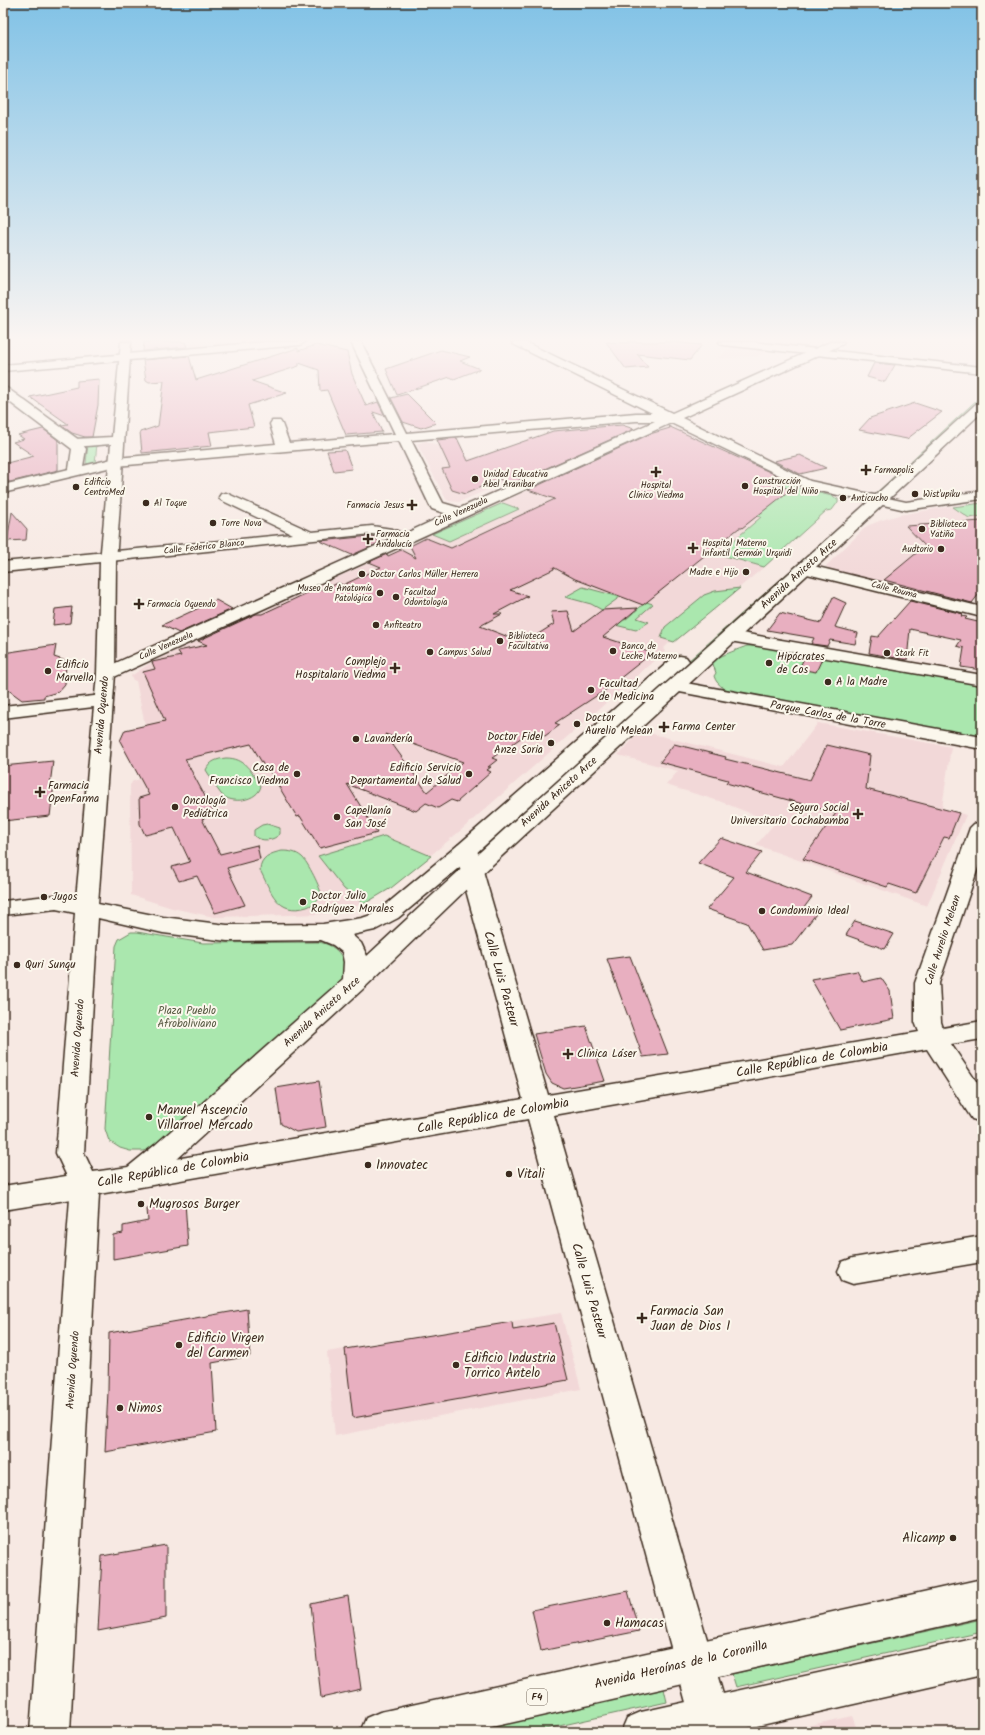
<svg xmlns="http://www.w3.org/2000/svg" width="985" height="1735" font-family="Kalam,sans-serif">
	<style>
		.built { fill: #f2d8d8 }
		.green { fill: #aae7ae; stroke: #728866 }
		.building { fill: #e8afc0; stroke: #3b2a1e; fill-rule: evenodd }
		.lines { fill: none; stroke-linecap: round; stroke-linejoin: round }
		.minor-casing { stroke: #3b2a1e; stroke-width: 3 }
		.major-casing { stroke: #3b2a1e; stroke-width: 3 }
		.minor { fill: #fbf7ec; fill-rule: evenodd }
		.major { fill: #fbf7ec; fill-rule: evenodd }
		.poi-dot { fill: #3b2a1e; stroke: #fbf7ec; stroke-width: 1.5 }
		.labels { text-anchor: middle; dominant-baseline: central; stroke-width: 4; stroke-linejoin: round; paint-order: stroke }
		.far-poi-label { font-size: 9px; fill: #3b2a1e; stroke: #fbf7ec; text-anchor: start }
		.far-street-label { font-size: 9px; fill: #3b2a1e; stroke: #fbf7ec }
		.shield { fill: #fbf7ec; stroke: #75685c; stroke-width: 1 }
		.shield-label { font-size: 10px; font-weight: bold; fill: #3b2a1e }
		.street-label { font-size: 11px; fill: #3b2a1e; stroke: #fbf7ec }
		.poi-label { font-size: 11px; fill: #3b2a1e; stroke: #fbf7ec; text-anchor: start }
		.park-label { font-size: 11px; fill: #575942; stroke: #fbf7ec }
		.near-street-label { font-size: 13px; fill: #3b2a1e; stroke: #fbf7ec }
		.near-poi-label { font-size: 13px; fill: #3b2a1e; stroke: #fbf7ec; text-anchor: start }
	</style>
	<rect width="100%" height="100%" fill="#f7e9e3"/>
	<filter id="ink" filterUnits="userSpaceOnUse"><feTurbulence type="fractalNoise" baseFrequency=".025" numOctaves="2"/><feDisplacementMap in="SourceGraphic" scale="8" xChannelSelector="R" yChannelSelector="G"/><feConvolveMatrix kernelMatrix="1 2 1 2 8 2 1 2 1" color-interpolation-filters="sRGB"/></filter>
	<g filter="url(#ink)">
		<g class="built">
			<polygon points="144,342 255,342 148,351 143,350"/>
			<polygon points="734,345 771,349 756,357 717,358"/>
			<polygon points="667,427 677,428 749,464 757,516 762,517 718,554 764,567 674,642 671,641 663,649 665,651 460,831 391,888 364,904 324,914 214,917 172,908 131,895 130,785 133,781 140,779 120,741 125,730 145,725 136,681 133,680 131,676 152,662"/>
			<polygon points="426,441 519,476 459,502 449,501 446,499 417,444"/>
			<polygon points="982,501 982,572 947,600 832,572 826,566 867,526 882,520 899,515"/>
			<polygon points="818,723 951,747 942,808 966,815 927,906 756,845 775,823 719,801 666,785 678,771 618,755 641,731 784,767"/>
			<polygon points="561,1313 581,1389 335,1436 327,1352"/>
			<polygon points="852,1716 858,1732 779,1732"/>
		</g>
		<g class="green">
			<polygon points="982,395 982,399 877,496 874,495"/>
			<polygon points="88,444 97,444 95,463 86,464"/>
			<polygon points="749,464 798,488 832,496 838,499 838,502 832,510 826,511 764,567 718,554 761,517 757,516"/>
			<polygon points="868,502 872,502 483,850 478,847"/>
			<polygon points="503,503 519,509 449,541 432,534"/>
			<polygon points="982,503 982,516 969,518 953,507"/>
			<polygon points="583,587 620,597 602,610 591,604 565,597"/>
			<polygon points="740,588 674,642 661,638 665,627 704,595 715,591"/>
			<polygon points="646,602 653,604 637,618 649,622 636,630 615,625 609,616 625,620"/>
			<path d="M747,646H759L982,682V738L739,695C729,691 717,687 714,676L716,673L712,661C715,658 741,648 747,646Z"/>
			<path d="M226,758C246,758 250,771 261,786C258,801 231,805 221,794C215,787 211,777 206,770C210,761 217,759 226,758Z"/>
			<path d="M267,824L280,828V834C273,841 262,842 254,836V830L262,825Z"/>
			<polygon points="384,836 431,856 391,888 364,904 344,889 318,856"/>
			<path d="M282,851C290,851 296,852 302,857C307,861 322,890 321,895C319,901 312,905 307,907C277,916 271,891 260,870C260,857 271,853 282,851Z"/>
			<path d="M131,932H137L203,943L318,942C339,945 349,961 343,981L155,1147L143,1151H130L120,1148L109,1141L105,1129L116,946L119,939Z"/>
			<polygon points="982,1619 982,1632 736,1687 732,1674"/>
			<polygon points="664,1689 667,1702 532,1732 469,1732"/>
		</g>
		<g class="building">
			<polygon points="144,342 185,342 187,347 143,351"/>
			<polygon points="606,342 628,343 628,342 670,342 702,345 690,360 637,354 648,367 626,369"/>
			<polygon points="316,345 347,352 352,374 366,406 378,402 385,416 373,412 382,432 346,435 327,390 320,391 319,370 299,363 299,366 252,381 287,393 248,405 254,427 209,432 212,446 142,453 140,432 158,426 164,381 149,382 146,380 143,360 189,356 196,380 298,348 298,351"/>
			<polygon points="441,350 470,357 460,361 480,369 454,379 450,377 397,395 386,369"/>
			<polygon points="874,363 895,365 885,382 867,377"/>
			<polygon points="99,379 98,405 92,437 85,437 72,433 61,425 68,424 30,397 77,387 77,381"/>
			<polygon points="407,394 436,423 421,428 403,422 391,398"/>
			<polygon points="915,403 942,412 907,439 859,430 870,418"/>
			<polygon points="622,425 634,429 511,484 499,479 465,494 452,490 442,469 450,468 437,440 457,438 468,461 553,431"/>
			<path d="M668,426L783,478L773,481L790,490L742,528H739L643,605L575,579L553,567L554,569L510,590L528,596L494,614H502L480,626L524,643L554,624L551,612L568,611L574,631L602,610L638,608L603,637L652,653L609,687H610L555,723L560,725L545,736L539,733L531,738L525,735L492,758L497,760L488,767H491L487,770L491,772L457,802L451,800L438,808L426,803L416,811L347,784L377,833L320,848L300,816L297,817L269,770L267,771L251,744L185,759L215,815L202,819L220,854L257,845L260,859L227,868L245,905L215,913L197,876L179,881L172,867L190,862L174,828L145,835L140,824L139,798L149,795L120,741L125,730L165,721L143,672L155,669L152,662L181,656L178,651L207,645L198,641L256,614H262L318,588L323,590L338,583L343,585L381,567L369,562L387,554L388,556L401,550L416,558L410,546L426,538L451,548L555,499L528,490L650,434L670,428ZM385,734L463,762L427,792Z"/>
			<polygon points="43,429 58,440 58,470 10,482 3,478 3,464 34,456 13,442 24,439 18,435"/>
			<polygon points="345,450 352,469 334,471 327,451"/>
			<polygon points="800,455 826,468 800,474 774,461"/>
			<polygon points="12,512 27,529 26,540 7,541"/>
			<polygon points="982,521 982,590 972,603 884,580 925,546 906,526"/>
			<polygon points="371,536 376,537 379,543 352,555 320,541"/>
			<polygon points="833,597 846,603 835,627 858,633 855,644 830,640 827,646 811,644 814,638 767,630 780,613 821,623"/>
			<polygon points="216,600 232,609 179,633 162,625"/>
			<polygon points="910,601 963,614 961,616 967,617 965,619 982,623 982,670 961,667 964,648 957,646 961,640 910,629 907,660 869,653 872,636 878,637"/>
			<polygon points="72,607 70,623 53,625 55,609"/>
			<polygon points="56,645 54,657 66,661 65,684 58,692 44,696 44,698 22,700 3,686 3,653"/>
			<polygon points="805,656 822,659 816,672 799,669"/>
			<polygon points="674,744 726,757 725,759 810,780 827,745 870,755 866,789 959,813 949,838 944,837 916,893 889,884 887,887 803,859 836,813 726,783 728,780 660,762"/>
			<polygon points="53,761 50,785 54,784 50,816 3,821 3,766"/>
			<polygon points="721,838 762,852 746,872 812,897 803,909 816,914 792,945 763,950 747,923 707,909 734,877 698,863"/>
			<polygon points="855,921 894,934 885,949 846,935"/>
			<polygon points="630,956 668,1054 643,1057 607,959"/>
			<polygon points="857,971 863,982 881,978 890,991 894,1019 840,1030 811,979"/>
			<polygon points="586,1026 605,1081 563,1088 552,1083 546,1074 534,1034"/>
			<polygon points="319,1081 326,1127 296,1132 281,1124 276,1088"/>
			<polygon points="185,1202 188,1246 113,1259 113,1235 123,1233 123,1226 148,1221 147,1209"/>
			<polygon points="247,1309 250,1356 212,1363 216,1432 105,1452 108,1391 109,1333"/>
			<polygon points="512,1322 513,1330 554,1323 568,1380 353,1418 345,1349"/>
			<polygon points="166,1545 166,1618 98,1631 102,1556"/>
			<polygon points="628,1591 639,1631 541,1651 532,1610"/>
			<polygon points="348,1596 361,1689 321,1698 311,1604"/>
		</g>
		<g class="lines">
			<defs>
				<g id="minor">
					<polygon points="265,342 305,342 300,345 3,371 3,365"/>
					<path d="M351,342H361L407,433L636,413H652L513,344L512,342H525L672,413L830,342H844L843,344L682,418L810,481L906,502L982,491V499L906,510L806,488L671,423L112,678L106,679L100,678L97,674L100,670L391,539L384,536L372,534L3,572V562L292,534L221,500L219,497L221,494L226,493L312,532L372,526L392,529L404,534L447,514L432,509L430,506L399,441L116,466L3,493V485L69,469L72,449L3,397V387L7,388L79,440L86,449L83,466L116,458L276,444L270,424L272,421H280L282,424L289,443L395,434ZM636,421H655L460,508L443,503L411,440Z"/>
					<polygon points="805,564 982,607 982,617 799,572 797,569 799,566"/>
					<polygon points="730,631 982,675 982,685 724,640 721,636 724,632"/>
					<polygon points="675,681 982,737 982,749 669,690 666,686 669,682"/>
					<polygon points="103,695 110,697 112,701 110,705 3,718 3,706"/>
					<polygon points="982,822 982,856 939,983 941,1022 943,1028 982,1021 982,1039 951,1044 982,1090 982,1122 972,1119 927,1049 554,1115 734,1732 694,1732 528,1119 135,1188 125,1185 121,1177 125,1169 135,1166 523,1099 455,850 458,845 466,843 474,845 477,850 548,1095 919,1032 915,1022 915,983 970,828 974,824"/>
					<polygon points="85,1173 95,1177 99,1185 95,1193 85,1197 3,1210 3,1186"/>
					<polygon points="982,1236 982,1262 853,1284 842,1280 838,1271 842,1262 853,1258"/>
				</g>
				<g id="major">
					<path d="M121,342H131L116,562L115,674L98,904L163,917L227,925L323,924L362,918L371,915L382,908L458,845L674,657L680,656L686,657L689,661L474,855L398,918L375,930L352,935L361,943L367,956C568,769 775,588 978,402L982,401V412L844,541L479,877L364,988L175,1161L145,1185L135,1188L99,1194L70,1732H30L71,1185L56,1153L75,913L56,909L3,915V901L56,895L76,899L97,674L100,562L111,444L74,447L69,446L67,443L69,440L74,439L112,437ZM98,918L163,933L227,941L321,940L333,945L342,952L344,962L343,979L155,1145L128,1167L93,1172L84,1153Z"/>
					<polygon points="719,342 753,342 982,367 982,373 724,345 720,344"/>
					<polygon points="982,1579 982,1617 469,1732 360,1732 366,1718 380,1712"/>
					<polygon points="982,1637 982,1675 730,1732 621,1732 627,1718 641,1712"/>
				</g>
			</defs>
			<use href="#minor" class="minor-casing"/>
			<use href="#major" class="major-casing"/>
			<use href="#minor" class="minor"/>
			<use href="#major" class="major"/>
		</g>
	</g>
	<linearGradient id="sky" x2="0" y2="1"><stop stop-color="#81c2e6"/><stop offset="0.58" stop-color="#fbf5f2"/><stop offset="1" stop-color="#fbf5f2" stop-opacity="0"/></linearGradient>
	<rect width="985" height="585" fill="url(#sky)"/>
	<g class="poi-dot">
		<path d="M864 464h4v4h4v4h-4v4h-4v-4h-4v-4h4z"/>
		<path d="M654 466h4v4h4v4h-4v4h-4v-4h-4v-4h4z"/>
		<circle cx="475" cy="479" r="4"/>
		<circle cx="745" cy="486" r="4"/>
		<circle cx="76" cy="487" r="4"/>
		<circle cx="915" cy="494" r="4"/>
		<circle cx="843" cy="498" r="4"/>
		<circle cx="146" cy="503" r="4"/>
		<path d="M410 499h4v4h4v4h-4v4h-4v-4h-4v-4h4z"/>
		<circle cx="213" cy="523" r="4"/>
		<circle cx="922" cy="529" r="4"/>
		<path d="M366 533h4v4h4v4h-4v4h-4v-4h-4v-4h4z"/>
		<path d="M691 542h4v4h4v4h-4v4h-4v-4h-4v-4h4z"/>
		<circle cx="941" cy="549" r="4"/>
		<circle cx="746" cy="572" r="4"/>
		<circle cx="362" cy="574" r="4"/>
		<circle cx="380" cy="593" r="4"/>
		<circle cx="396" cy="597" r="4"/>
		<path d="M137 598h4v4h4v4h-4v4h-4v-4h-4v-4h4z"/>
		<circle cx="376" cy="625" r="4"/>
		<circle cx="500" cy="641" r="4"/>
		<circle cx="613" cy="651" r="4"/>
		<circle cx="430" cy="652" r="4"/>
		<circle cx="887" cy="653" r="4"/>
		<circle cx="769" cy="663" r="4"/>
		<path d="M393 662h4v4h4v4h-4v4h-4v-4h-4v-4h4z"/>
		<circle cx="48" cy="671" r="4"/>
		<circle cx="828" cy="682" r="4"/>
		<circle cx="591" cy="690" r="4"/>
		<circle cx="577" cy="724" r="4"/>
		<path d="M662 721h4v4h4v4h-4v4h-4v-4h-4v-4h4z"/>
		<circle cx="356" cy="739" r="4"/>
		<circle cx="551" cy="743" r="4"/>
		<circle cx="297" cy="774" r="4"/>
		<circle cx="469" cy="774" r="4"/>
		<path d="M38 786h4v4h4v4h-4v4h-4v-4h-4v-4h4z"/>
		<circle cx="175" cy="807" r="4"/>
		<path d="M856 808h4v4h4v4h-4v4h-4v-4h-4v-4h4z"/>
		<circle cx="337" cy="817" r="4"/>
		<circle cx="44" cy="897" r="4"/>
		<circle cx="303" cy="902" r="4"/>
		<circle cx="762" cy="911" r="4"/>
		<circle cx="17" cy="965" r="4"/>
		<path d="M566 1048h4v4h4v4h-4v4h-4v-4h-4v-4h4z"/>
		<circle cx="149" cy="1117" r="4"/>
		<circle cx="368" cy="1165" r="4"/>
		<circle cx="509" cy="1174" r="4"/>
		<circle cx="141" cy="1204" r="4"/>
		<path d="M640 1312h4v4h4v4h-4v4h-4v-4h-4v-4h4z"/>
		<circle cx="179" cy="1345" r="4"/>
		<circle cx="456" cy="1365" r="4"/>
		<circle cx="120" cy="1408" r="4"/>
		<circle cx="953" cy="1538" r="4"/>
		<circle cx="607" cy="1623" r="4"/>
	</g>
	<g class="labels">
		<g class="far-poi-label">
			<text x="874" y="470">Farmapolis</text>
			<text x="483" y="474">Unidad Educativa<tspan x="483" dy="10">Abel Aranibar</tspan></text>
			<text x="753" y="481">Construcción<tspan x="753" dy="10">Hospital del Niño</tspan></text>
			<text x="84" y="482">Edificio<tspan x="84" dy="10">CentroMed</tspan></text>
			<text x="656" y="485" text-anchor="middle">Hospital<tspan x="656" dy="10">Clínico Viedma</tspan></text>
			<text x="923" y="494">Wist'upiku</text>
			<text x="851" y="498">Anticucho</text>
			<text x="154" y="503">Al Toque</text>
			<text x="404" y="505" text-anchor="end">Farmacia Jesus</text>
			<text x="221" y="523">Torre Nova</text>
			<text x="930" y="524">Biblioteca<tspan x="930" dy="10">Yatiña</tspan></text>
			<text x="376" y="534">Farmacia<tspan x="376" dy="10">Andalucía</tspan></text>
			<text x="702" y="543">Hospital Materno<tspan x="702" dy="10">Infantil Germán Urquidi</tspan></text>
			<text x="933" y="549" text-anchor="end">Audtorio</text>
			<text x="738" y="572" text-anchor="end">Madre e Hijo</text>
			<text x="370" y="574">Doctor Carlos Müller Herrera</text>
			<text x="372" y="588" text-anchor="end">Museo de Anatomía<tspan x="372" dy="10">Patológica</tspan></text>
			<text x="404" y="592">Facultad<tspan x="404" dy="10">Odontología</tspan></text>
			<text x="147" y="604">Farmacia Oquendo</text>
			<text x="384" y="625">Anfiteatro</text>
			<text x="508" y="636">Biblioteca<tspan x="508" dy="10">Facultativa</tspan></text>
			<text x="621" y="646">Banco de<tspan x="621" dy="10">Leche Materno</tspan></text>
			<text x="438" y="652">Campus Salud</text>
			<text x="895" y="653">Stark Fit</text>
		</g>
		<g class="far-street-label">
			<text transform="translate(461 512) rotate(-25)">Calle Venezuela</text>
			<text transform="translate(204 547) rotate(-6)">Calle Federico Blanco</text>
			<text transform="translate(894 590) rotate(14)">Calle Rouma</text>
			<text transform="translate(166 646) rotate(-24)">Calle Venezuela</text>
		</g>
		<rect class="shield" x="527" y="1689" width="20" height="16" rx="3"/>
		<g class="shield-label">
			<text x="537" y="1697">F4</text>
		</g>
		<g class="street-label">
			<text transform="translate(799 574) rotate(-42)">Avenida Aniceto Arce</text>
			<text transform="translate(102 715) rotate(-85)">Avenida Oquendo</text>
			<text transform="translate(828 715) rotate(10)">Parque Carlos de la Torre</text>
			<text transform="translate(559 792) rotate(-42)">Avenida Aniceto Arce</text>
			<text transform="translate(943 940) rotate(-72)">Calle Aurelio Melean</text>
			<text transform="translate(322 1012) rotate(-42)">Avenida Aniceto Arce</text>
			<text transform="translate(78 1038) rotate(-86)">Avenida Oquendo</text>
			<text transform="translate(73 1370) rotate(-86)">Avenida Oquendo</text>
		</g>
		<g class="poi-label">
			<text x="777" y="657">Hipócrates<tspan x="777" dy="13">de Cos</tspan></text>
			<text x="386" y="662" text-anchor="end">Complejo<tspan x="386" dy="13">Hospitalario Viedma</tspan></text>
			<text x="56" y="665">Edificio<tspan x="56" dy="13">Marvella</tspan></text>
			<text x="836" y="682">A la Madre</text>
			<text x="599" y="684">Facultad<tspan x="599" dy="13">de Medicina</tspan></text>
			<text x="585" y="718">Doctor<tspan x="585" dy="13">Aurelio Melean</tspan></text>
			<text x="672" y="727">Farma Center</text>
			<text x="543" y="737" text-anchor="end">Doctor Fidel<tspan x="543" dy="13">Anze Soria</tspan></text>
			<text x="364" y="739">Lavandería</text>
			<text x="289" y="768" text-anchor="end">Casa de<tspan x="289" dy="13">Francisco Viedma</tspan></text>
			<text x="461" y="768" text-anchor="end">Edificio Servicio<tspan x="461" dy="13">Departamental de Salud</tspan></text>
			<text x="48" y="786">Farmacia<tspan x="48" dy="13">OpenFarma</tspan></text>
			<text x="183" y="801">Oncología<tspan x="183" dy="13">Pediátrica</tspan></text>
			<text x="849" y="808" text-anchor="end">Seguro Social<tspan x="849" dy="13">Universitario Cochabamba</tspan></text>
			<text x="345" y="811">Capellanía<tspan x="345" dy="13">San José</tspan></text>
			<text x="311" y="896">Doctor Julio<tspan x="311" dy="13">Rodríguez Morales</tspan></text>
			<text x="52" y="897">Jugos</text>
			<text x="770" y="911">Condominio Ideal</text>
			<text x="25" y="965">Quri Sunqu</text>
			<text x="577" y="1054">Clínica Láser</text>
		</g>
		<g class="park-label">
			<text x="187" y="1011">Plaza Pueblo<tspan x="187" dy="13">Afroboliviano</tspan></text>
		</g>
		<g class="near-street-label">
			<text transform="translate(501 979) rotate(74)">Calle Luis Pasteur</text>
			<text transform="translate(812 1060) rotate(-10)">Calle República de Colombia</text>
			<text transform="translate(493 1116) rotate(-10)">Calle República de Colombia</text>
			<text transform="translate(173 1170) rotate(-10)">Calle República de Colombia</text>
			<text transform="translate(589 1291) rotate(74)">Calle Luis Pasteur</text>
			<text transform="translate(681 1665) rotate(-13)">Avenida Heroínas de la Coronilla</text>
		</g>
		<g class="near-poi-label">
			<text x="157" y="1110">Manuel Ascencio<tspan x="157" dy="15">Villarroel Mercado</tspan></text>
			<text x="376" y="1165">Innovatec</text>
			<text x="517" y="1174">Vitali</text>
			<text x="149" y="1204">Mugrosos Burger</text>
			<text x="650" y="1311">Farmacia San<tspan x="650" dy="15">Juan de Dios I</tspan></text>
			<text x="187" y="1338">Edificio Virgen<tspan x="187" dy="15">del Carmen</tspan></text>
			<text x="464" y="1358">Edificio Industria<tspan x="464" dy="15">Torrico Antelo</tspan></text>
			<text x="128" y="1408">Nimos</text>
			<text x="945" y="1538" text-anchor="end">Alicamp</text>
			<text x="615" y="1623">Hamacas</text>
		</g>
	</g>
	<rect width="985" height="1735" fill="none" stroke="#fbf7ec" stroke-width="16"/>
	<rect x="8" y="8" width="969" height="1719" fill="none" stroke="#3b2a1e" stroke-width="1.5" filter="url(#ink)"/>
</svg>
